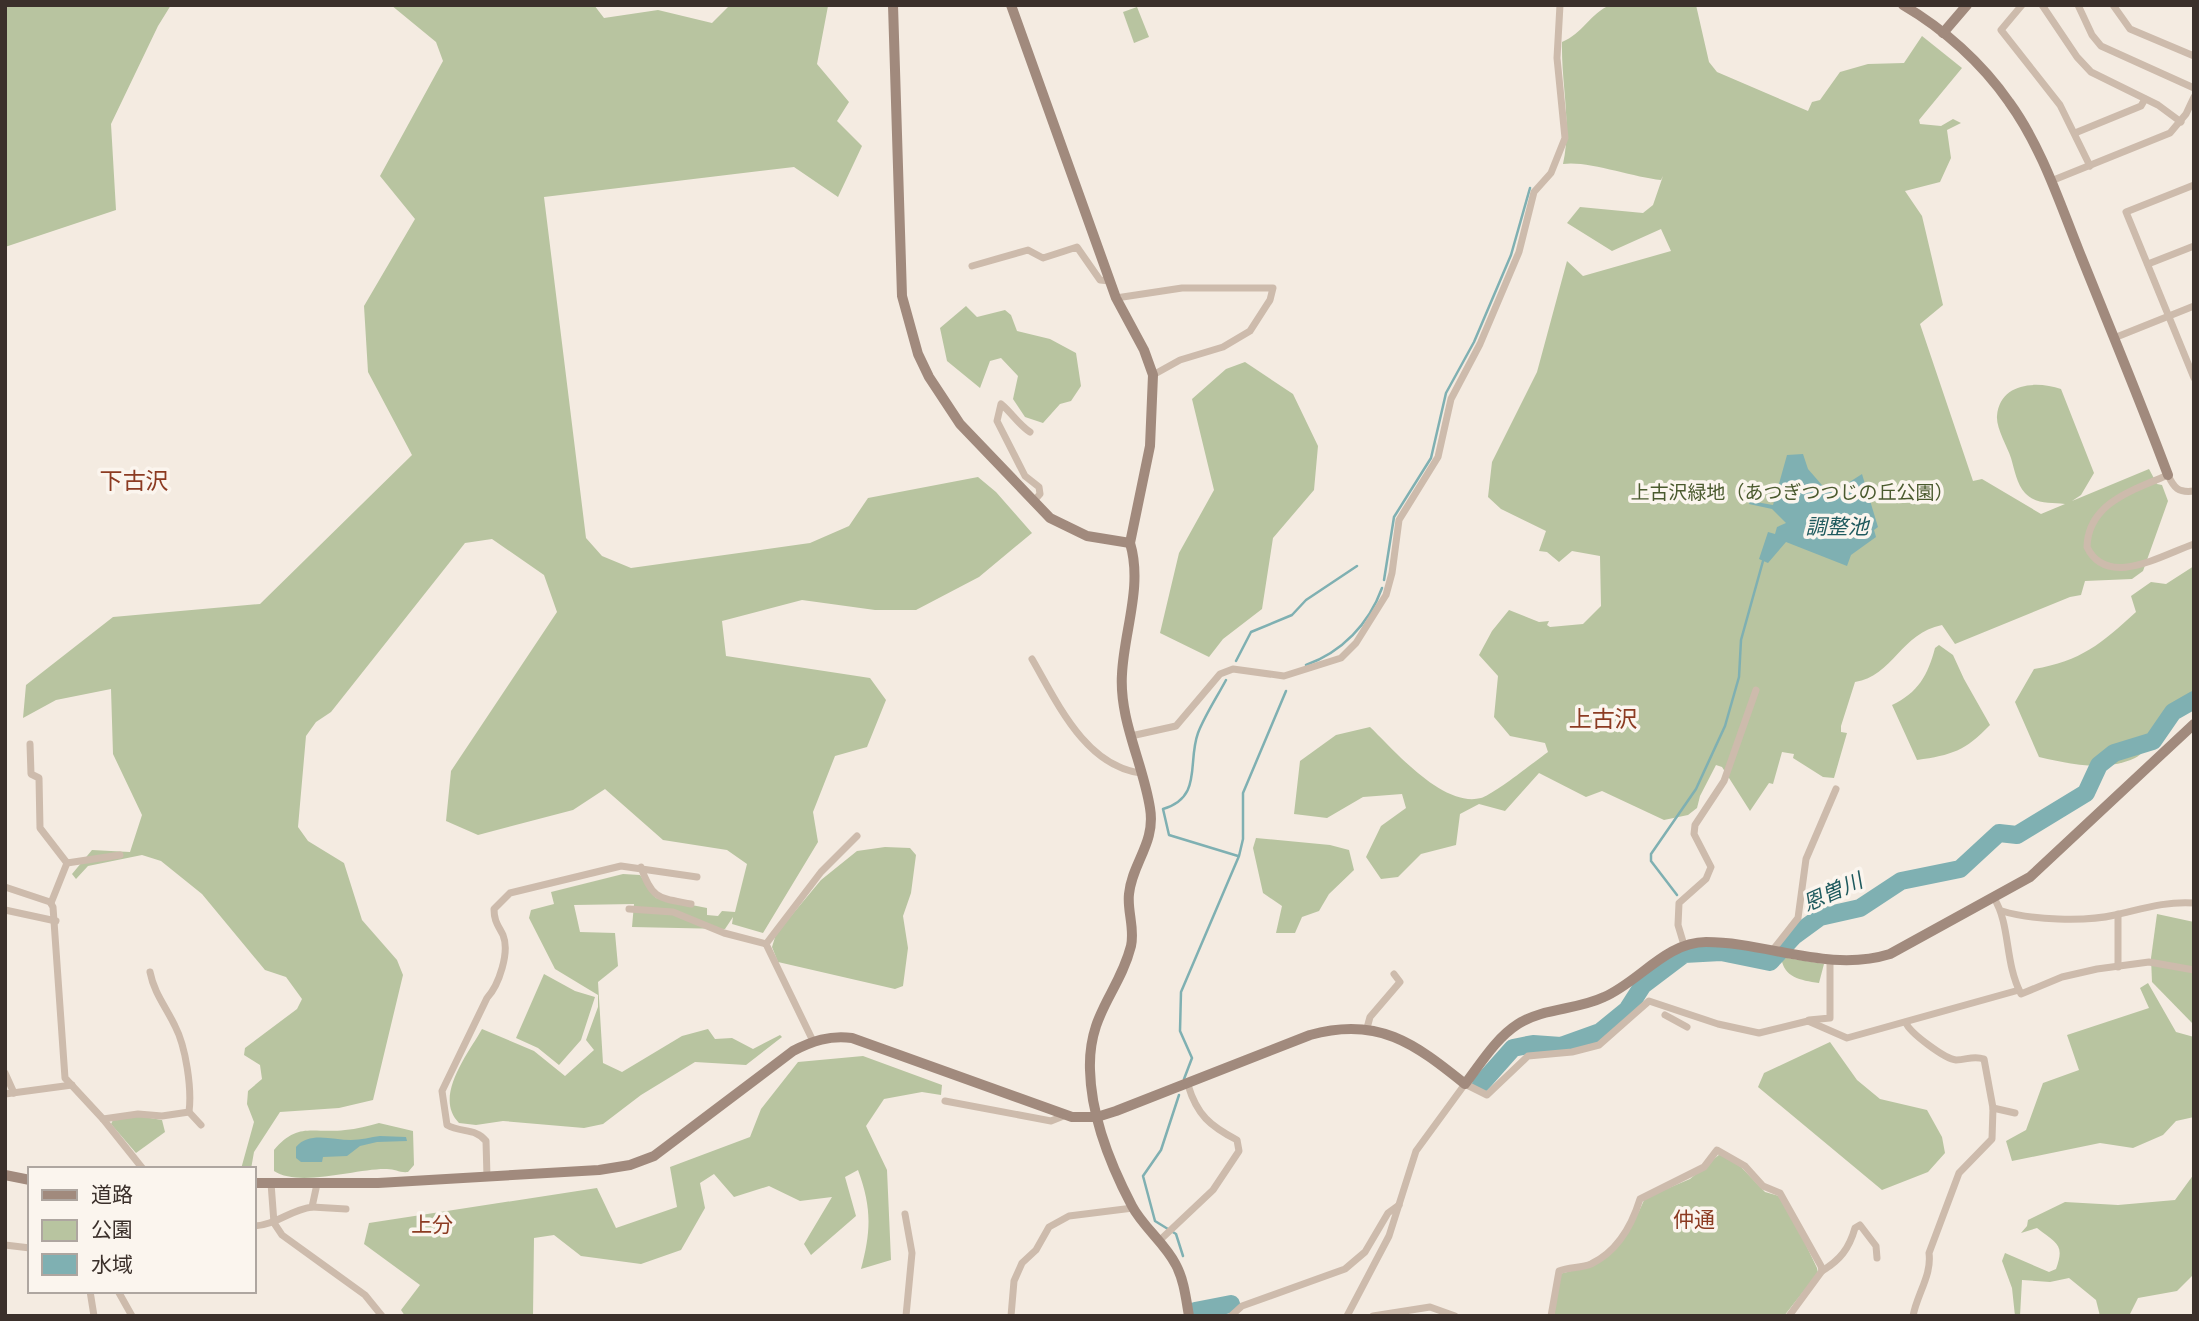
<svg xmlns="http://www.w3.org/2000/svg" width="2199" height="1321" font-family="Lato,'Noto Sans JP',sans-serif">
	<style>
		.green { fill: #b8c4a0 }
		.water { fill: #7fb0b2 }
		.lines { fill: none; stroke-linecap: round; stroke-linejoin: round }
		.stream { stroke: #7fb0b2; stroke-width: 2.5 }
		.river { stroke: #7fb0b2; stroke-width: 18 }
		.street { stroke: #cdbbac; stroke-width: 7 }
		.secondary { stroke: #a18a7d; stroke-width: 10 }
		.labels { text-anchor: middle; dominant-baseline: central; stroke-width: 7; stroke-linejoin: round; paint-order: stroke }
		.park-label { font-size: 19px; fill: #4a5a2e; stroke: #fbf5ee }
		.water-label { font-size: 21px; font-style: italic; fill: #1f5a5e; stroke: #fbf5ee }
		.neighbourhood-label { font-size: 21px; fill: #8c3b22; stroke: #fbf5ee }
		.quarter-label { font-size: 23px; fill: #8c3b22; stroke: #fbf5ee }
	</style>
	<rect width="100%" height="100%" fill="#f4ebe1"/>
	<g class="green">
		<polygon points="5,5 171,5 158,26 111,124 116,210 5,247"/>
		<path d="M391,5H594L604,18L658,10L712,23L730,5L828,6L817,64L849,102L837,121L862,146L838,197L794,167L544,197L586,538L602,556L631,568L810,543L849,526L868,498L978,477L996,492L1032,533L979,577L916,610H875L802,600L722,621L726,656L870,678L886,700L867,747L835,756L813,812L818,842L763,933L732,924L733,917L725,929L632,927L634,904L574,905L580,932L615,933L618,966L598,982L603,1063L622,1072L682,1036L708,1029L715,1039L732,1038L753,1049L780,1035L782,1037L746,1065L695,1062L641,1095L603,1124L584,1128L503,1121L476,1125L459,1123C433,1097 468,1054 482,1029L534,1051L565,1076L594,1050L586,1040L598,1007V995L555,969L529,918L531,910L554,904L551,892L623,874L640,875L656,898L707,908V915L718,916L722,911L735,912L747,864L727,850L663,840L605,789L573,810L478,835L446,821L451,771L557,612L544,575L492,539L465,543L331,712L316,722L306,736L298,827L308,841L344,863L362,920L397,960L403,975L373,1100L339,1108L280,1112L254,1152L251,1169H241L254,1122L247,1104L248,1091L262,1079L260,1065L244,1055L245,1048L297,1009L302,999L286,977L265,970L202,894L161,861L142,855L88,866L76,879L72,874L92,850L130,852L142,815L113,754L111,689L56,700L23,718L26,685L113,617L260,604L412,455L368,372L364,306L415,219L380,176L443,61L436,42Z"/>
		<path d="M1610,5H1696L1709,62L1717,72L1808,111L1812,102L1820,100L1840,72L1868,64L1904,63L1922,36L1962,68L1919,120L1920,124L1941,126L1953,119L1961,123L1947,130L1951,158L1940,182L1905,191L1922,216L1943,305L1920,324L1973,481L1982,479L2041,514L2065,504C2051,502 2036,505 2025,493C2017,485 2014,468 2011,458C2007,446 1996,428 1997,416C2000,382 2037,381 2061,389L2094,473L2081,495L2072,501L2149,469L2157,484L2162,485L2168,501L2143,571L2132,579L2085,581L2081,595L2070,597L1955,644L1942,625C1901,633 1893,676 1855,682L1841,726V732L1847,733L1834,778L1823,777L1793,758L1794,754L1782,752L1773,784L1769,783L1750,811L1722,767L1716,765L1700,796L1697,808L1688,815L1664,820L1602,791L1586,797L1539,773L1505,811L1479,804L1460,814L1456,845L1421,854L1398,877L1381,879L1366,857L1381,826L1406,808L1402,794L1363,797L1327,818L1294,814L1300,761L1336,735L1370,727C1394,750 1443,808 1481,798C1494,794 1534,762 1548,752L1545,743L1510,736L1494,717L1498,676L1479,655L1492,631L1509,610L1539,622L1549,621L1547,625L1550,627L1583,624L1601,606L1600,556L1572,551L1559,562L1547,552L1539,551L1546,531L1501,509L1488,497L1492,462L1537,372L1567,261L1583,276L1671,251L1661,229L1612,251L1567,223L1580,207L1643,213L1653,205L1663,176L1661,180C1633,177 1586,160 1563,164C1572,123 1561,84 1562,42C1582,34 1591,13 1610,5Z"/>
		<polygon points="1137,7 1149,37 1134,43 1123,12"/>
		<polygon points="966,306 977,317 1005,310 1011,315 1017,331 1050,339 1076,353 1081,386 1071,401 1060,404 1043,423 1025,417 1013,399 1018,376 1001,358 990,361 980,388 947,361 940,328"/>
		<polygon points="1245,362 1293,394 1318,446 1314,490 1273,538 1262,609 1223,639 1209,657 1160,633 1179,553 1214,490 1192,399 1226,369"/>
		<path d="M2194,566V694C2182,707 2148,752 2135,758C2106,772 2069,764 2039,757L2015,702L2034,669C2081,661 2101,644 2136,612L2131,596L2151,582L2166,584Z"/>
		<path d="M1939,645L1953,655L1964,679L1990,725C1965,751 1952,755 1917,760L1892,705C1918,693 1928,675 1935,648Z"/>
		<polygon points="1256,838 1330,845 1349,850 1354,870 1329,894 1319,911 1302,917 1295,933 1276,933 1282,906 1263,893 1253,848"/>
		<polygon points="885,847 910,848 916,855 911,893 903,916 908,948 903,986 895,989 778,962 772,947 776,934 821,880 857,851"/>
		<polygon points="2157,914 2194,922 2194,1025 2152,982 2151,958"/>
		<path d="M1781,957L1824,964L1819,983C1800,980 1784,978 1781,957Z"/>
		<polygon points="544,974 575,991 595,997 581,1040 559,1065 538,1048 516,1038"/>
		<polygon points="2148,983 2176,1032 2194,1037 2194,1117 2176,1121 2163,1135 2133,1148 2100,1143 2012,1161 2006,1141 2026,1130 2043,1083 2079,1070 2067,1035 2149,1008 2140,988"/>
		<polygon points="1830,1042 1857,1080 1880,1099 1927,1110 1942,1137 1945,1153 1928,1172 1882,1190 1758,1087 1764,1073"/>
		<path d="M863,1056L942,1085L941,1095L922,1092L884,1099L866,1126L887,1170L891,1260L861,1269C871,1231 872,1208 858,1170L845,1177L856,1216L811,1255L804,1244L832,1197L800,1201L769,1186L734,1197L714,1174L700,1183L705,1208L681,1250L641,1264L581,1256L554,1235L534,1238L533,1316H405L401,1310L420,1285L364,1244L369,1223L597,1188L616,1228L677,1207L670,1167L750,1137L761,1109L798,1062Z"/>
		<polygon points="138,1116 162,1120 165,1132 136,1153 111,1124 113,1120"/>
		<path d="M379,1123L413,1131L414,1165L408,1172C400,1173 395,1169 387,1169C357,1168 300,1188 274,1171V1150C298,1121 313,1134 345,1130C357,1129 368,1126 379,1123Z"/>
		<path d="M1720,1154L1741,1167L1765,1192L1779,1196L1792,1216L1817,1268L1818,1273L1784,1316H1553L1559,1274C1615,1261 1622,1249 1645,1198L1690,1179Z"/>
		<path d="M2194,1174V1274L2177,1291L2138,1298L2129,1316H2100L2096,1300L2069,1278L2050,1282L2022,1280L2020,1316H2015L2012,1288L2002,1261L2005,1253L2049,1272L2056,1269C2065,1244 2057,1244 2037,1228L2021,1233L2027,1226L2028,1220L2065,1202L2118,1205L2175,1200Z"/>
	</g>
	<g class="water">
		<polygon points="1803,454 1808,469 1828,492 1834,492 1862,474 1878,527 1874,530 1876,537 1851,555 1847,566 1786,542 1768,563 1759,559 1768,532 1775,534 1777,527 1786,523 1772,509 1749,504 1750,501 1773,505 1787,455"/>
		<path d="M380,1136L406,1137L407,1141L377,1142L360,1146L347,1156L323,1157L322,1162H301L296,1158V1147C309,1131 333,1140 351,1140C361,1140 371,1137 380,1136Z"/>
	</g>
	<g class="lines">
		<g class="stream">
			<polyline points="14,5 25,5"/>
			<polyline points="1384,580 1394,517 1431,458 1446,393 1474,342 1511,255 1530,188"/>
			<polyline points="1236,661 1251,632 1292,615 1306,600 1357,566"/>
			<path d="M1306,665C1342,652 1369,624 1382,588"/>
			<path d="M1226,680C1217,697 1205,715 1198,733C1187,763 1203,797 1163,809L1169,835L1238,856"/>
			<polyline points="1677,895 1651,861 1651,854 1696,789 1725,726 1739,677 1741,640 1763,561"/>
			<polyline points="1184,1079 1192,1058 1180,1031 1181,992 1239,856 1243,839 1243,793 1286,691"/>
			<polyline points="1179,1095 1161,1150 1143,1176 1155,1221 1176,1234 1183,1256"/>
		</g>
		<g class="river">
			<polyline points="1481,1084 1513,1048 1533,1044 1561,1046 1600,1032 1627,1010 1643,985 1684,954 1721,952 1770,962 1794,936 1820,917 1860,908 1901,881 1960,869 1999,833 2017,835 2086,793 2099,765 2114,753 2153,741 2173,712 2194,700"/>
			<polyline points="1195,1311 1231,1304"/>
		</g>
		<g class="street">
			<polyline points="2022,5 2001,30 2060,105 2090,166"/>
			<polyline points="2042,5 2077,57 2091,72 2158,105 2181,122"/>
			<polyline points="2078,5 2092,35 2101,46 2194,88"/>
			<polyline points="2113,5 2130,29 2194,56"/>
			<polyline points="2075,133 2141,106 2145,99"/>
			<polyline points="2051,181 2170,133 2186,114 2194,97"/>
			<polyline points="2194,185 2126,212 2194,378"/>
			<polyline points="2148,264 2194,246"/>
			<polyline points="972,266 1028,250 1043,258 1077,247 1100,280 1110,281"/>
			<polyline points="1116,298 1182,288 1273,288 1270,300 1250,331 1223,347 1180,360 1153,375"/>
			<polyline points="2114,338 2194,306"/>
			<path d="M1030,432C1018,424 1012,413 1001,404L997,421L1025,476L1039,487L1040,494L1033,502"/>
			<path d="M2194,491C2178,493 2174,488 2168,475C2133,490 2088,503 2087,547C2107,589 2162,555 2194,544"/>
			<path d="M1032,659C1057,702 1085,766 1141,773"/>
			<polyline points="1131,736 1176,726 1220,674 1233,669 1284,676 1341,658 1356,643 1386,595 1392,573 1399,520 1438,457 1451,399 1480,344 1519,252 1534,192 1551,173 1565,138 1557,58 1560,5"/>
			<polyline points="30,744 31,774 39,778 40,828 67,863 51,903"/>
			<polyline points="67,863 120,855"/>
			<path d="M641,867C652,900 660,898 691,904"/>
			<polyline points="5,887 50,902 53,907 65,1078 103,1119 143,1169"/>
			<path d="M1994,898C2011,926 2004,961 2021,994L2062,977L2097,969L2149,962L2194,970"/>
			<polyline points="629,909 673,912 724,933 766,944"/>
			<polyline points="5,910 56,921"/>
			<path d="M2002,911C2031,920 2085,922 2115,915C2142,909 2165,901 2194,903"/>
			<polyline points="1684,945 1678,925 1679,903 1706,879 1711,867 1694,834 1695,825 1724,781 1756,690"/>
			<polyline points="1772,951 1798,918 1806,859 1836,789"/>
			<polyline points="2118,967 2118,914"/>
			<polyline points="1665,1015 1687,1027"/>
			<polyline points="1809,1020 1830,1018 1830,959"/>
			<path d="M1906,1023C1910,1033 1945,1059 1956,1060C1967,1060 1973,1055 1984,1059L1993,1108L1992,1139L1959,1173L1929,1253C1932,1275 1917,1294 1913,1316"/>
			<polyline points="1367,1028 1370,1017 1400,982 1394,974"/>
			<polyline points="813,1041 766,944 821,872 857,836"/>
			<polyline points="5,1073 14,1093"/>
			<polyline points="5,1094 72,1085"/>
			<polyline points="945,1101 1051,1121 1066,1115"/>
			<polyline points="1993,1108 2015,1113"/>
			<polyline points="189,1112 201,1125"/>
			<path d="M103,1119L138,1114L162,1116L189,1112C192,1089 186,1047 175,1026C166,1007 154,993 150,972"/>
			<path d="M487,1177L486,1141C476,1128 461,1133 447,1125L442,1091L487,998C499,985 510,952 503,935C498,925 494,921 494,909L510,893L621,866L697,877"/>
			<polyline points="271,1183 274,1223 282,1235 365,1295 382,1316"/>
			<polyline points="312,1207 346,1209"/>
			<polyline points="905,1214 912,1253 906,1316"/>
			<path d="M254,1226C276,1225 290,1210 312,1207L317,1184"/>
			<path d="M1159,1241L1213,1190L1239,1151L1237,1140C1210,1126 1197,1115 1188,1085"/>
			<polyline points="5,1245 30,1248"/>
			<path d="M1822,1271C1840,1260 1849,1249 1855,1228L1860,1225L1876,1246L1877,1258"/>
			<polyline points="90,1291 94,1316"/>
			<polyline points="118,1291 132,1316"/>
			<polyline points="1011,1316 1014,1281 1022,1263 1036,1250 1049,1227 1069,1216 1133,1208"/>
			<polyline points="1231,1316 1242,1306 1345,1269 1365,1252 1388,1213 1399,1205"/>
			<polyline points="1347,1316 1389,1236 1416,1151 1465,1084 1487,1095 1528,1056 1572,1052 1599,1045 1649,1001 1718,1024 1759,1033 1808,1021 1847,1038 2019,990"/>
			<polyline points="1373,1316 1430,1307 1455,1316"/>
			<path d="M1551,1316L1559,1271C1569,1267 1582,1268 1591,1264C1618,1251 1632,1225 1640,1199L1704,1167L1717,1150L1745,1166L1763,1186L1780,1193L1821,1266L1822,1271L1789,1316"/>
		</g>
		<g class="secondary">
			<polyline points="893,5 902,296 918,354 929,377 960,424 1050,518 1087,536 1130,543"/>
			<path d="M1011,5L1116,298L1144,350L1153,375L1150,446L1130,543C1143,586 1124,631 1122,674C1119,720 1143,763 1150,808C1156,843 1132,863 1129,894C1127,911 1135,928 1131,946C1119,993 1088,1013 1090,1070C1091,1115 1111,1166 1132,1206C1143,1227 1165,1243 1176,1265C1184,1280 1186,1299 1189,1316"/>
			<path d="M1903,5C1944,29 1982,63 2009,102C2041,146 2059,201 2079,251C2109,326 2140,400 2168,475"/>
			<polyline points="1943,33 1967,5"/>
			<polyline points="5,1175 30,1180"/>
			<path d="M254,1183H378L599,1170L630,1165L654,1156L793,1051C812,1041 830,1035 852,1038L1072,1117H1097L1116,1111L1310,1035C1378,1016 1414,1043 1465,1084C1481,1063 1496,1038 1518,1024C1543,1008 1577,1010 1604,997C1639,982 1666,942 1706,942C1767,942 1829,973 1890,954L2030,877L2194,724"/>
		</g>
	</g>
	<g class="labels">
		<g class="park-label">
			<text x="1792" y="491">上古沢緑地（あつぎつつじの丘公園）</text>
		</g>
		<g class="water-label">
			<text x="1837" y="525">調整池</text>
			<text transform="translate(1832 891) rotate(-24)">恩曽川</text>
		</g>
		<g class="neighbourhood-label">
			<text x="1694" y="1218">仲通</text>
			<text x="432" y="1223">上分</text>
		</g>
		<g class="quarter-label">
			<text x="134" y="480">下古沢</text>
			<text x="1603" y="718">上古沢</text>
		</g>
	</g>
	<rect width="2199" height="1321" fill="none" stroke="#3b302b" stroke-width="14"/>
	<rect x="28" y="1167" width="228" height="126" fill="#fbf5ee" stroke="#aea6a0" stroke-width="2"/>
	<rect x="42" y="1190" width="35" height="10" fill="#a18a7d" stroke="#aea6a0" stroke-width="2"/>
	<text x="91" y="1202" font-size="21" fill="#3b302b">道路</text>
	<rect x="42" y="1220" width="35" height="21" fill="#b8c4a0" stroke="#aea6a0" stroke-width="2"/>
	<text x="91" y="1237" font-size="21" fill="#3b302b">公園</text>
	<rect x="42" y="1254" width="35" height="21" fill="#7fb0b2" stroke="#aea6a0" stroke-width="2"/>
	<text x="91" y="1272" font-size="21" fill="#3b302b">水域</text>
</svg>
